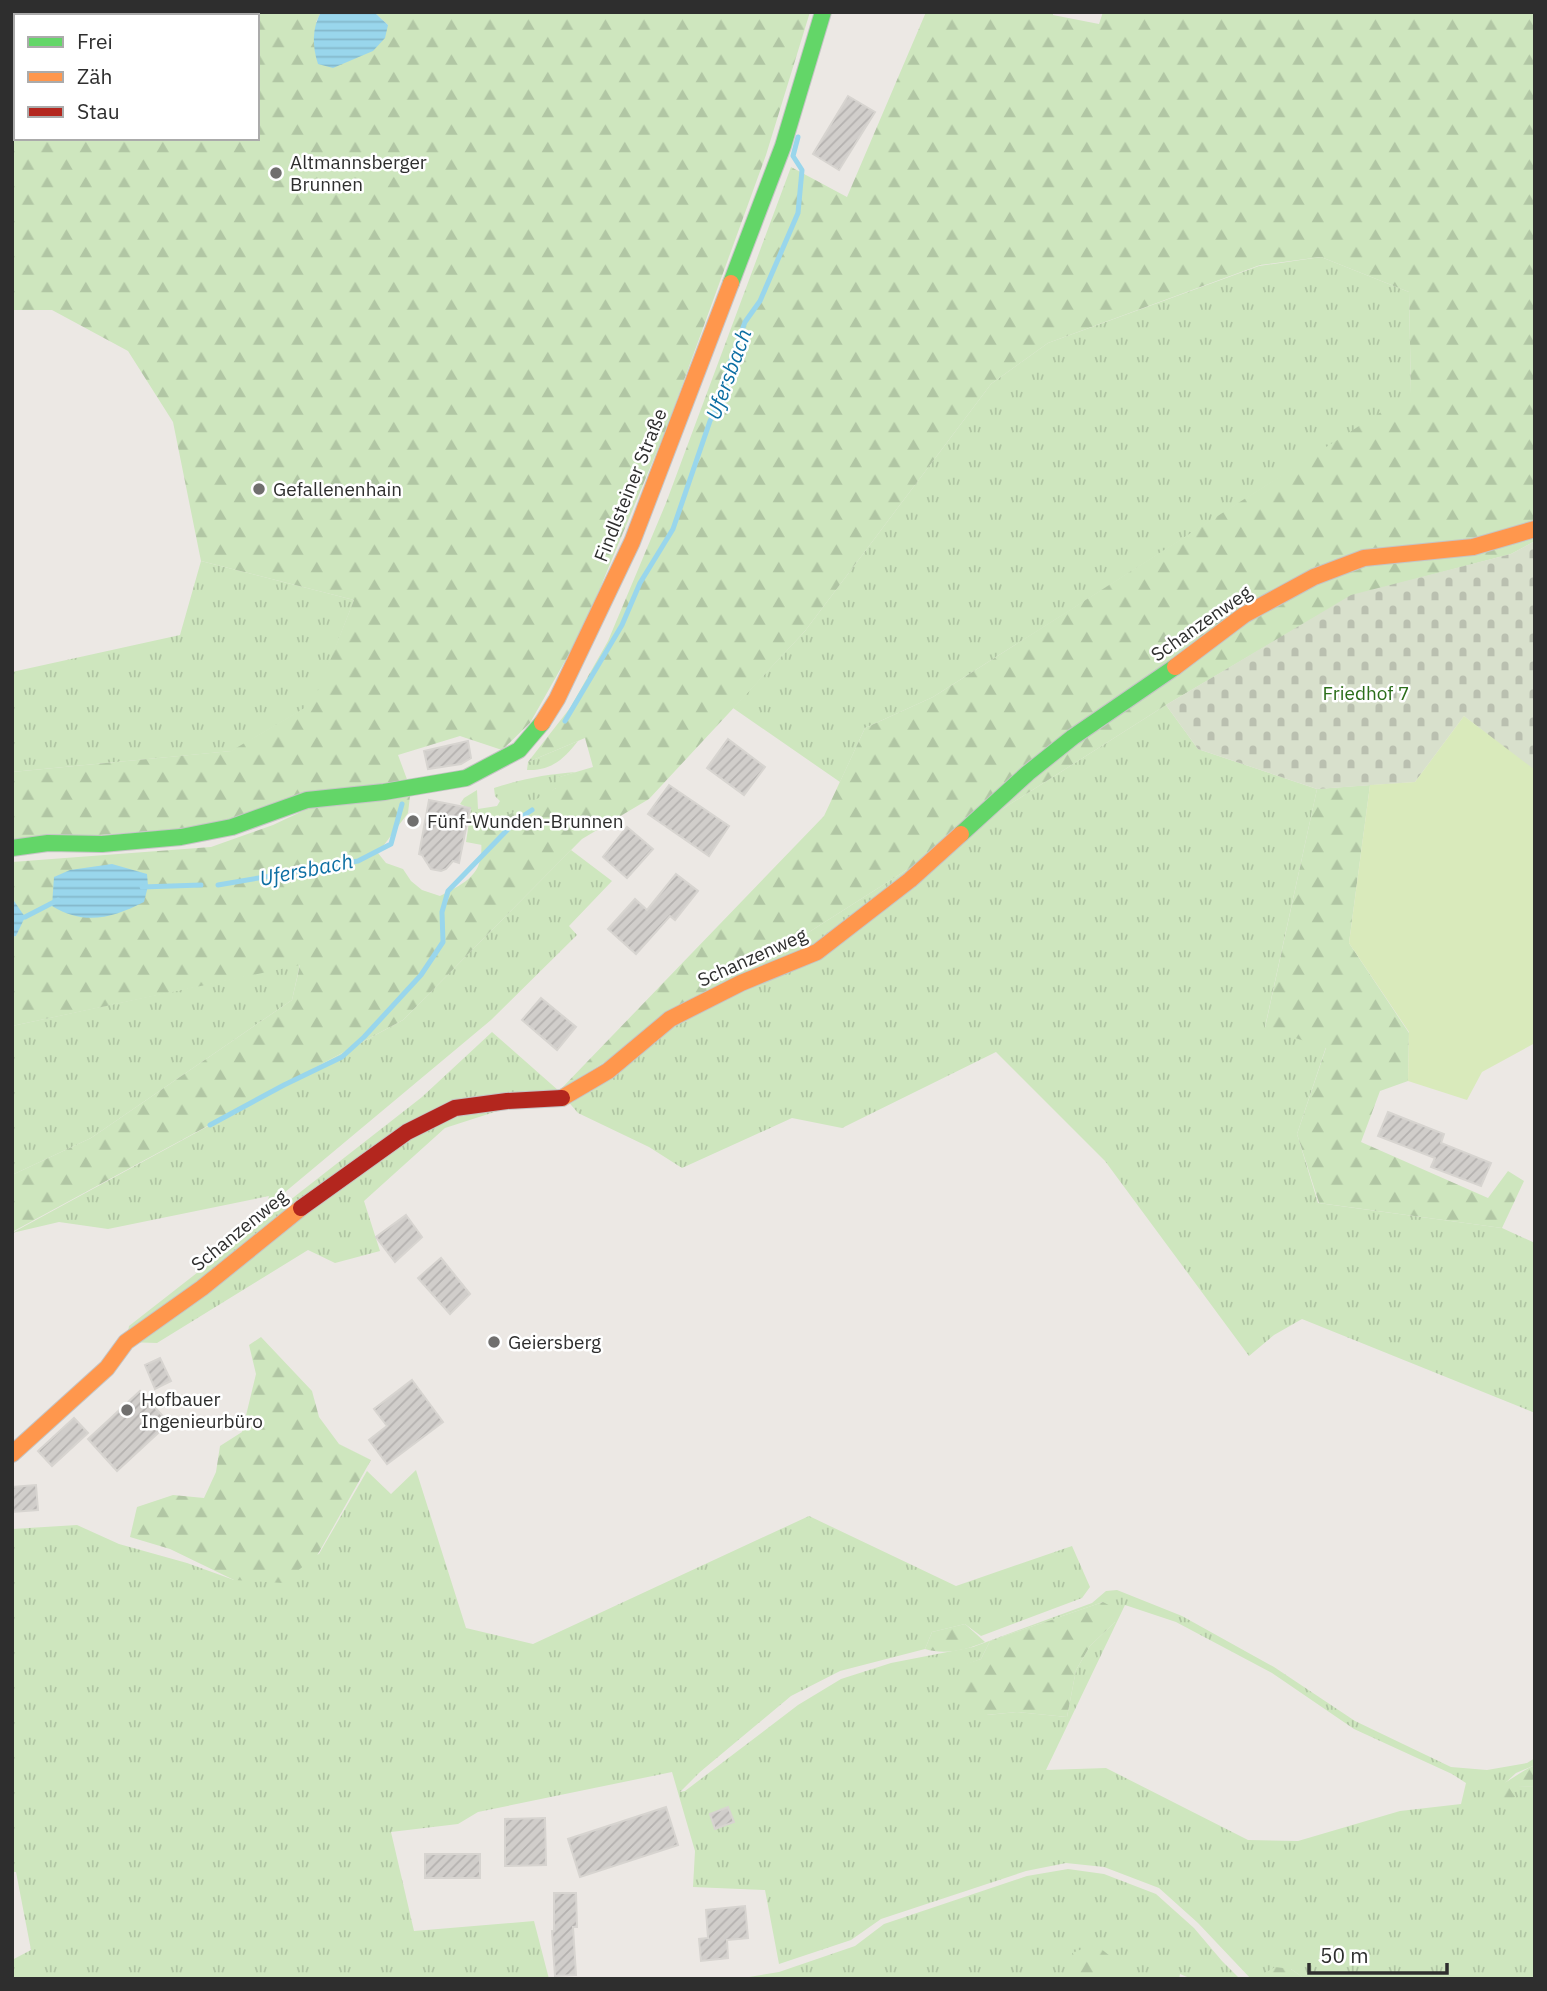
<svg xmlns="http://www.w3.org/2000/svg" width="1547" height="1991" font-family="'IBM Plex Sans',sans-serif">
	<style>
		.grass { fill: url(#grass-tufts); fill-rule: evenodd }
		.forest { fill: url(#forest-firs); fill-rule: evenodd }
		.cemetery { fill: url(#cemetery-stones) }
		.pitch { fill: #d9eabb }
		.water { fill: url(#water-rules) }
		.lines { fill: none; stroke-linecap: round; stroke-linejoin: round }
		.stream { stroke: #99d6ec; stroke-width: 5 }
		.building { fill: url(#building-hatch); stroke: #d7d4d0; stroke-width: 2 }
		.fast-casing { stroke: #c5c4c5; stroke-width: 18 }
		.slow-casing { stroke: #c5c4c5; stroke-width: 18 }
		.jam-casing { stroke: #c5c4c5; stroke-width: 18 }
		.fast { stroke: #63d668; stroke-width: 16 }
		.slow { stroke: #ff974d; stroke-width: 16 }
		.jam { stroke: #b3261e; stroke-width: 16 }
		.poi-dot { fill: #706f6e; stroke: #fff; stroke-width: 2.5 }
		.labels { text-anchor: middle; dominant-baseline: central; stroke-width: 5; stroke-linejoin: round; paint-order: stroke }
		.poi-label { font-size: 19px; fill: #2e2e2e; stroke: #fff; text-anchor: start }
		.street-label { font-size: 19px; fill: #2e2e2e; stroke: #fff }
		.park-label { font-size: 19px; fill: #2c6e1b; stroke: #fff }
		.water-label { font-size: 21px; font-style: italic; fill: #0d6fa3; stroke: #fff }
	</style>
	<defs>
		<pattern id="grass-tufts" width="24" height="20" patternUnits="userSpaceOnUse" patternTransform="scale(1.75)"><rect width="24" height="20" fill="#cee6be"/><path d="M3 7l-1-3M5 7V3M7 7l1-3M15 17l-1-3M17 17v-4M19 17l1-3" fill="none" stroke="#b1c6a4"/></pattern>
		<pattern id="forest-firs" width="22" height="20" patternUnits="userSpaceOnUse" patternTransform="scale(1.75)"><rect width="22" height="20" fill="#cee6be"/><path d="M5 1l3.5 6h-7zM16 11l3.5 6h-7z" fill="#b1c6a4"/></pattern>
		<pattern id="cemetery-stones" width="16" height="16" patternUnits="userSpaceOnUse" patternTransform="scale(1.75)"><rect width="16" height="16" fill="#d8e0cc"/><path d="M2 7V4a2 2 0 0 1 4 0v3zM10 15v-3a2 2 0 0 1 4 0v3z" fill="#bac0b0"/></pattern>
		<pattern id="water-rules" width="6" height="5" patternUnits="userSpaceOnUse" patternTransform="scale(1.75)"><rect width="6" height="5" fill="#99d6ec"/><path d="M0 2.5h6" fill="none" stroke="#84b8cb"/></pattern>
		<pattern id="building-hatch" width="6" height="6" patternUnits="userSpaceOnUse" patternTransform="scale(1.75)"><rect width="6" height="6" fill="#d1cecb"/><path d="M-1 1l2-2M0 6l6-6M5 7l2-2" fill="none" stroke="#b4b1af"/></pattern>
	</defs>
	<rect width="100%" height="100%" fill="#ece8e4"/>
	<g class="grass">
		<polygon points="1321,257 1409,292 1411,394 933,697 865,728 840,782 733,708 805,631 991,384 1048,343 1259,266"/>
		<polygon points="201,561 354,600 314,703 232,751 12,772 12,672 180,635"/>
		<polygon points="1166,705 1198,749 1317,789 1265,1027 1326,1047 1297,1134 1318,1203 1502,1228 1535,1243 1535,1413 1302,1319 1274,1335 1249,1356 1105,1161 996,1052 842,1128 792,1118 682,1168 649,1147 578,1113 559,1091 445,1128 364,1201 380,1251 335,1263 308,1250 157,1343 126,1342 129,1326 422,1097 492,1032 559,1091"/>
		<path d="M578,741C564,759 551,771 527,770L528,762Z"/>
		<path d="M576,772L557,778L556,788L482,845L466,842L471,809L460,804L464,798L477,790L478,809L497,806L500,801L495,796L494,788C521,779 548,774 576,772Z"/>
		<polygon points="571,850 612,881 569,926 577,935 491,1020 266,1208 269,1196 108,1229 59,1222 12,1233 403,1020"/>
		<polygon points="300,964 292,1000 91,1138 12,1175 12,1026"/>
		<path d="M416,1470L466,1628L533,1644L809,1516L956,1586L1072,1546L1090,1587L1082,1598L981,1636L965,1624L932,1632L925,1649L840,1671L791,1696L700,1772L680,1792L685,1791L798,1705L841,1679L891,1663L973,1647L1092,1603L1106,1591L1117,1590L1182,1616L1274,1667L1355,1721L1451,1767L1487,1770L1527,1763L1535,1758V1765L1516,1773L1503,1785L1535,1787V1979H1305L1291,1969L1261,1976V1979H1251L1198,1923L1159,1888L1104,1867L1066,1863L1026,1871L881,1919L851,1940L779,1964L765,1890L693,1887L695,1851L672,1772L478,1812L458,1824L391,1832L414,1931L534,1921L549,1979H12V1960L31,1950L16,1872H12V1529L77,1525L119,1544L187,1563L234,1580L319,1554L367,1471L391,1494ZM1103,1602L1115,1622L1090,1646L1076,1670L1067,1717L1017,1712L987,1715L962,1666L981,1659L990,1641ZM1125,1605L1176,1622L1272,1673L1354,1729L1452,1774L1466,1783L1461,1804L1400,1811L1298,1841L1248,1840L1106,1768L1046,1770Z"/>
		<polygon points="1068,1869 1104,1874 1156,1894 1194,1928 1222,1961 1240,1979 1192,1979 1180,1974 1179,1979 737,1979 779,1972 855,1946 884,1924 1027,1876"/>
	</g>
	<g class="forest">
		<path d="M12,12H321L316,22L388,25L374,12H810L766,155L667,427L583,629L530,723L502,750L460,736L398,755L408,782L201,827L12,842V772L231,751L313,703L354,600L201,561L173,422L128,351L52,310H12ZM16,16H257V138H16Z"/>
		<path d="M926,12H1053V15L1099,24L1103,12H1535V541L1511,554L1351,596L1166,705L559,1091L824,816L865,728L933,697L1411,393L1409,292L1321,257L1260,265L1048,343L991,384L805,631L649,799L582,839L403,1020L12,1232V1175L91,1138L292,1000L300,965L12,1026V937L16,936L24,917L12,898V862L211,847L273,825L309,808L410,796L408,813L378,853L386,863L403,869L411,881L422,890L440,896C473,879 486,871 480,831L556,788V778L593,767L585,738L528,762L570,708L608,641L666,503L791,167L847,197Z"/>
		<polygon points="1370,785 1349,943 1409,1033 1408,1081 1380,1091 1361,1142 1488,1198 1508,1171 1524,1181 1502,1228 1319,1203 1297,1134 1326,1048 1265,1028 1317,789"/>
		<polygon points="261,1337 312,1391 319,1417 339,1444 371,1460 318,1554 283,1583 234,1580 170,1549 130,1537 137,1507 173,1495 204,1498 216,1472 220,1446 242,1432 256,1374 249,1345"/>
		<polygon points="1103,1602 1116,1609 1115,1622 1090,1646 1076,1670 1067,1717 1017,1712 986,1715 961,1699 962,1665 981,1659 990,1641"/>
		<path d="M965,1624L985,1642C966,1650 945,1655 925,1649L932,1632Z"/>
		<path d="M1535,1765V1787L1508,1786L1515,1797L1496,1806L1492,1789C1508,1783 1519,1772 1535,1765Z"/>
		<polygon points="1095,1944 1115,1960 1110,1976 1087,1979 1074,1969 1072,1953"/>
		<polygon points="1275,1967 1291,1969 1305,1979 1261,1979 1260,1976"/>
	</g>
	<polygon class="cemetery" points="1535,541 1535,772 1464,716 1415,782 1317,789 1198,749 1166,705 1351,595 1511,554"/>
	<polygon class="pitch" points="1464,716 1535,770 1535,1043 1482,1072 1467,1100 1408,1081 1409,1032 1349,943 1370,785 1415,782"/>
	<g class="water">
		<path d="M321,12H374L388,25L385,38L373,51L333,68L318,64C312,46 312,28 321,12Z"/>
		<path d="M112,864L147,874L148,886L144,902C112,918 85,926 52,906L54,877L70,870Z"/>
		<polygon points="12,898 25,917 16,936 12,937"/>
	</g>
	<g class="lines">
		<g class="stream">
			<polyline points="565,721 622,625 640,583 673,529 710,421 721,399 728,368 745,322 760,301 798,213 802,170 793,156 798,137"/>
			<polyline points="218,885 358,861 391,844 402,804"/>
			<polyline points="142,887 201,885"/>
			<polyline points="12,918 25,917 58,900"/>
			<polyline points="210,1125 284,1085 342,1057 364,1037 421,975 443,942 442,912 448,891 517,820 532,810"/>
		</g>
	</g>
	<g class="building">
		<polygon points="848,96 875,112 839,170 813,154"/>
		<polygon points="728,739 765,767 744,795 707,768"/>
		<polygon points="468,741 471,758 461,764 428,769 424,751"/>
		<polygon points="669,785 729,826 709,856 648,814"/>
		<polygon points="429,800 470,808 459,863 453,861 446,869 441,871 431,869 422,855 419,854"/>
		<polygon points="627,827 653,849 627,878 603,857"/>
		<polygon points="676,874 698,891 675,920 670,916 636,954 608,929 635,899 647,910"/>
		<polygon points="541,998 576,1027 557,1050 522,1020"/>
		<polygon points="1388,1112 1444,1134 1441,1143 1491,1163 1481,1186 1431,1167 1435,1158 1378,1136"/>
		<polygon points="406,1215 422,1237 395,1262 376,1237"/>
		<polygon points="441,1258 470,1294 450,1314 418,1278"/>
		<polygon points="160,1358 171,1381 155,1389 145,1365"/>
		<polygon points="412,1380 443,1422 387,1464 369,1440 387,1426 374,1409"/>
		<polygon points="140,1391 169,1423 117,1471 88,1439"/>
		<polygon points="74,1418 88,1433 52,1466 38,1451"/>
		<polygon points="36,1485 38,1510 12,1512 12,1487"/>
		<polygon points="666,1807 678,1845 580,1877 568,1839"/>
		<polygon points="728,1807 734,1822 715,1829 710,1814"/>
		<polygon points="545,1818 546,1865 505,1866 505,1819"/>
		<rect x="425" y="1854" width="55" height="24"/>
		<polygon points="554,1893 576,1893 577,1927 573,1927 576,1975 555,1976 552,1931 554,1931"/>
		<polygon points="745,1906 748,1938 727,1940 728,1958 701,1961 699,1939 708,1938 706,1910"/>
	</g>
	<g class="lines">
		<defs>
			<g id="fast">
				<polyline points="731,283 783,146 823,12"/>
				<polyline points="961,834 1028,773 1073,737 1175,667"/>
				<polyline points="12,848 48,843 102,844 181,837 232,827 307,800 384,792 466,778 519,750 542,723"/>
			</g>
			<g id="slow">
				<polyline points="1175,667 1244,615 1314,577 1364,558 1473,547 1535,529"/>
				<polyline points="542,723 557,699 632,542 731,283"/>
				<polyline points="562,1098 608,1071 670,1019 741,983 817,952 910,880 961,834"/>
				<polyline points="12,1454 107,1368 126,1342 202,1288 301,1208"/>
			</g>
			<polyline id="jam" points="301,1208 407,1132 455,1108 507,1101 562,1098"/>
		</defs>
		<use href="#fast" class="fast-casing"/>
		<use href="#slow" class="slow-casing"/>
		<use href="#jam" class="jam-casing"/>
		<use href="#fast" class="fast"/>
		<use href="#slow" class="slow"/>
		<use href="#jam" class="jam"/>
	</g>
	<g class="poi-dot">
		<circle cx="276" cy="173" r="7"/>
		<circle cx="259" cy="489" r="7"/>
		<circle cx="413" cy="821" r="7"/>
		<circle cx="494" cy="1342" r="7"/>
		<circle cx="127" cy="1410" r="7"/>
	</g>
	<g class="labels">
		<g class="poi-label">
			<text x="290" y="162">Altmannsberger<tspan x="290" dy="22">Brunnen</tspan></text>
			<text x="273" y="489">Gefallenenhain</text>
			<text x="427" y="821">Fünf-Wunden-Brunnen</text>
			<text x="508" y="1342">Geiersberg</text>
			<text x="141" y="1399">Hofbauer<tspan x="141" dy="22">Ingenieurbüro</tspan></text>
		</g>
		<g class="street-label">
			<text transform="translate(630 485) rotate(-68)">Findlsteiner Straße</text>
			<text transform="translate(1201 623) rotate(-35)">Schanzenweg</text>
			<text transform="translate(752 957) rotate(-24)">Schanzenweg</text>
			<text transform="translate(239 1230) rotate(-39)">Schanzenweg</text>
		</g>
		<g class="park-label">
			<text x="1366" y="693">Friedhof 7</text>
		</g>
		<g class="water-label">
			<text transform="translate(728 374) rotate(-70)">Ufersbach</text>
			<text transform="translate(306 869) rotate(-11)">Ufersbach</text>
		</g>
	</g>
	<rect width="1547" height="1991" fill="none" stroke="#2e2e2e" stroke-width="28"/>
	<rect x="14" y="14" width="245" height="126" fill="#ffffff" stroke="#ababab" stroke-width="2"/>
	<rect x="28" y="37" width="35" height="10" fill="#63d668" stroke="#ababab" stroke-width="2"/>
	<text x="77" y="49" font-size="21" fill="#2e2e2e">Frei</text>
	<rect x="28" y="72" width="35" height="10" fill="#ff974d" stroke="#ababab" stroke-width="2"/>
	<text x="77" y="84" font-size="21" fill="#2e2e2e">Zäh</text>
	<rect x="28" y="107" width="35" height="10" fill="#b3261e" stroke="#ababab" stroke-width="2"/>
	<text x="77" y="119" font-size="21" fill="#2e2e2e">Stau</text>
	<path d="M1309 1963v10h138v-10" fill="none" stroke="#2e2e2e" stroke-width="3.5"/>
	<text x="1320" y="1963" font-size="21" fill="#2e2e2e" stroke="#ffffff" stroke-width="5" paint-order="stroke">50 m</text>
</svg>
